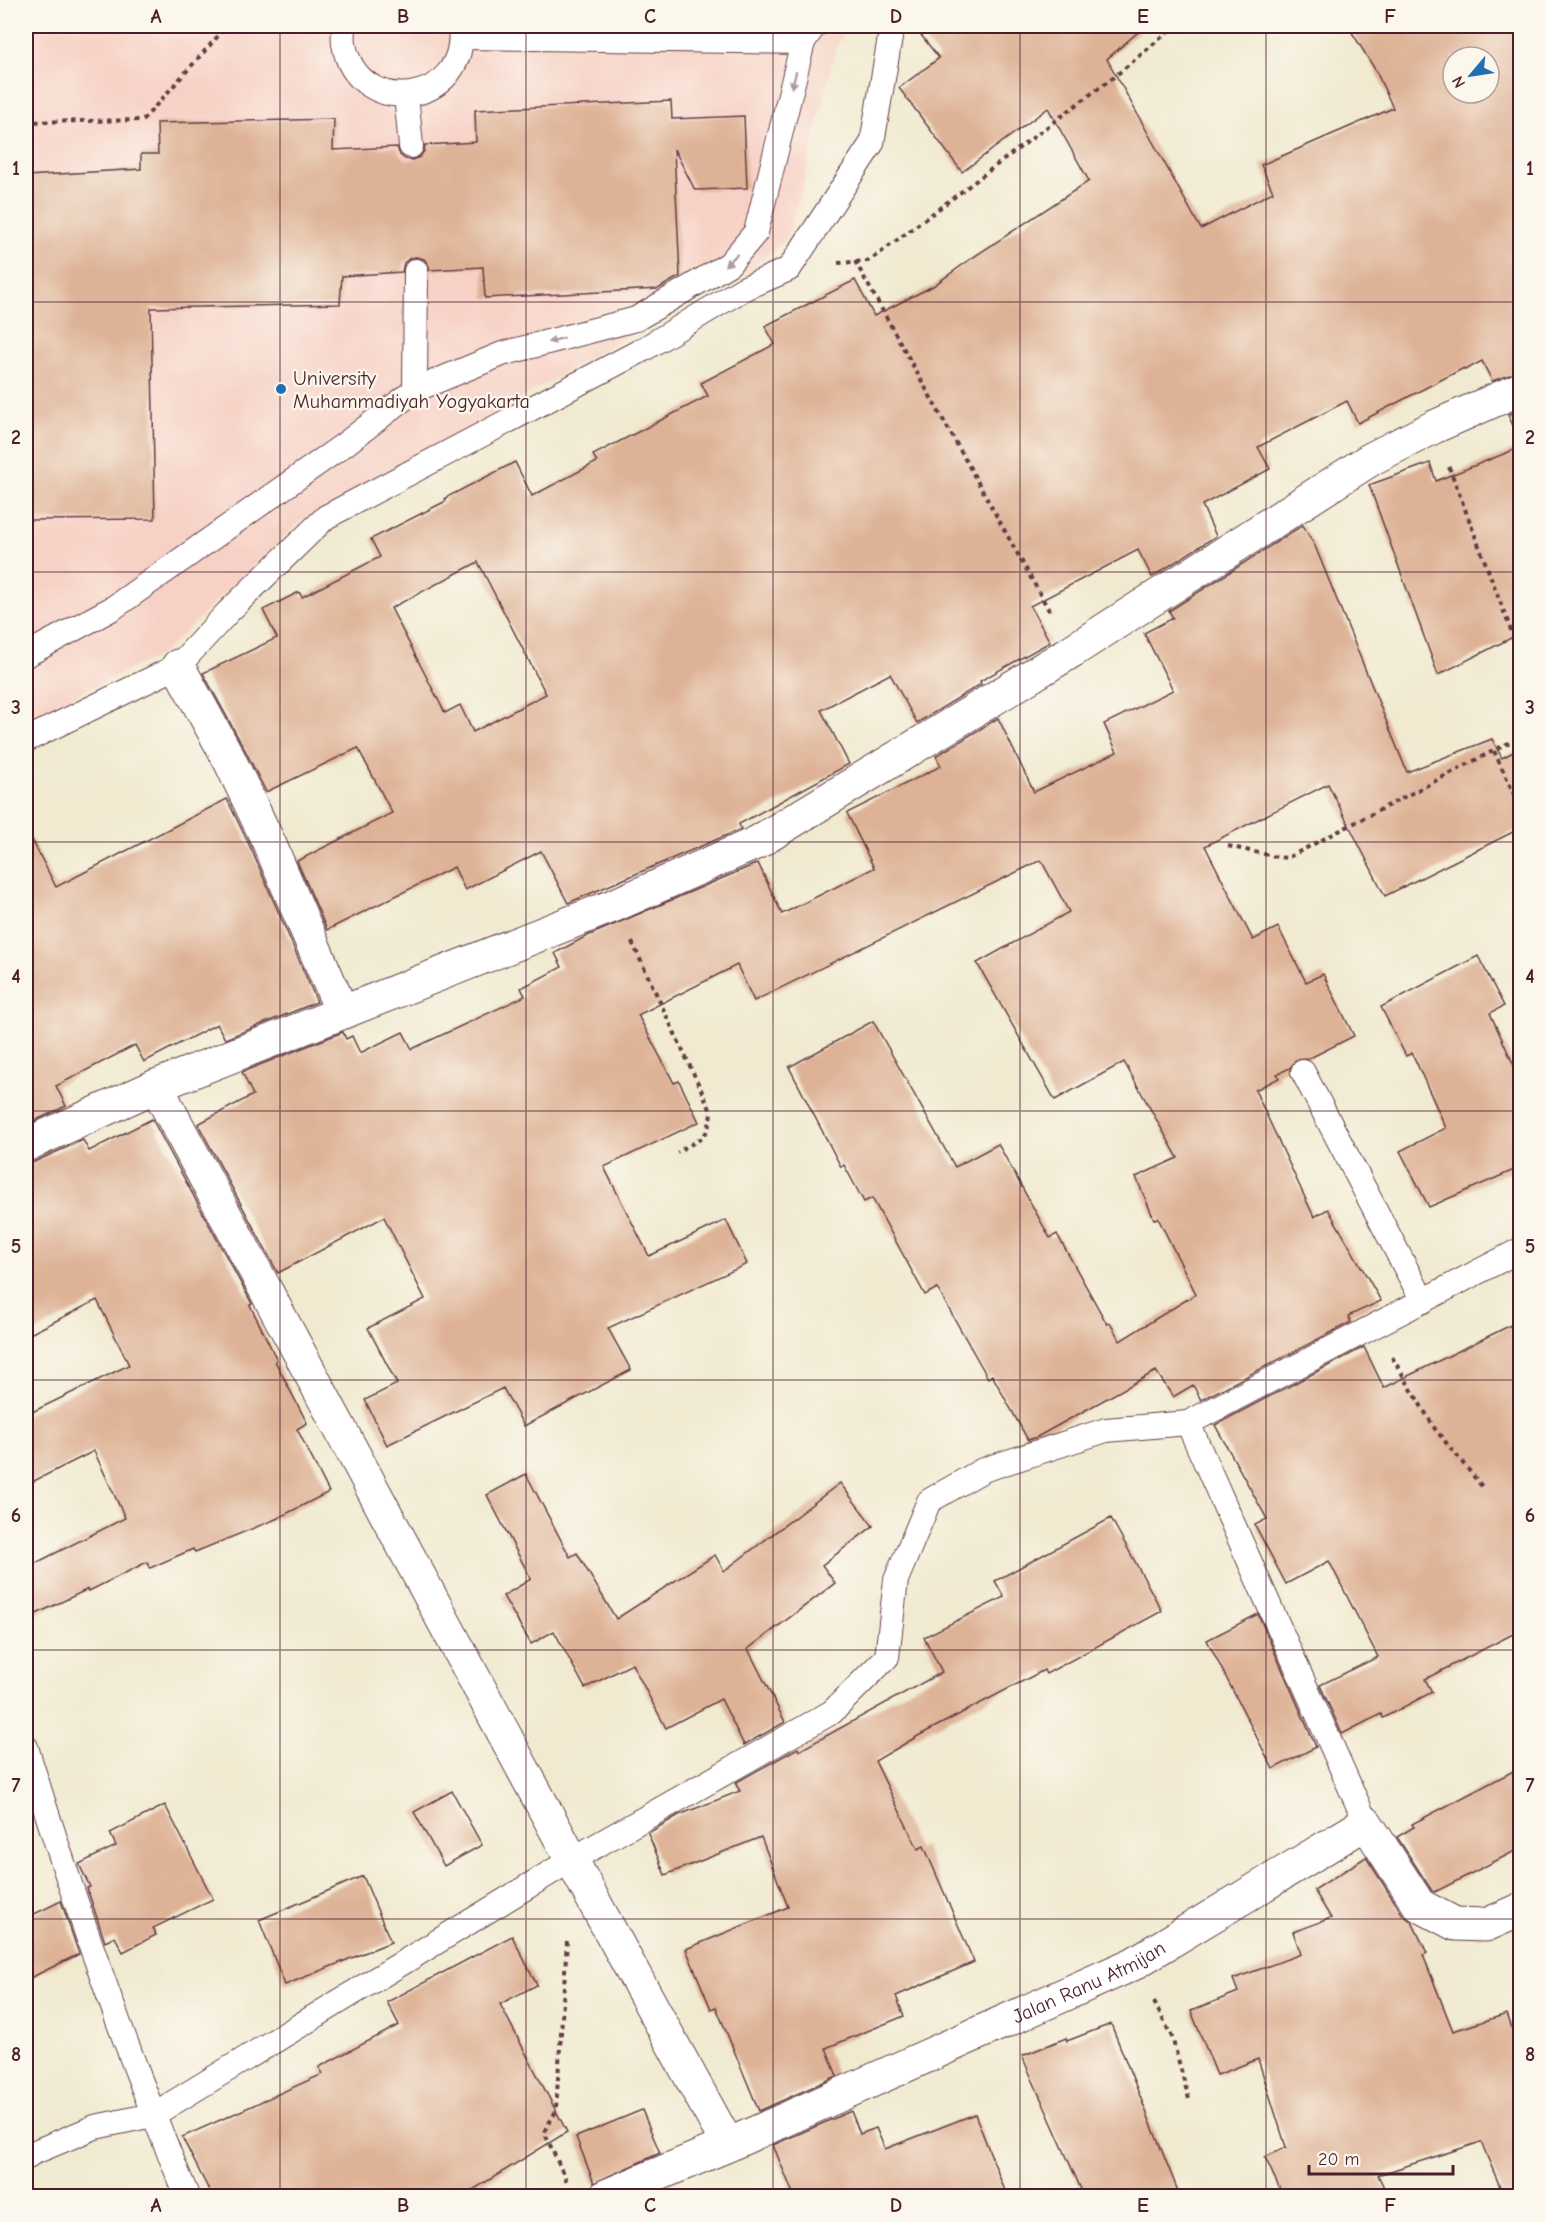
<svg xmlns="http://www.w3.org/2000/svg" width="1546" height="2222" font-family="'Comic Neue',sans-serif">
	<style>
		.built { fill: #f7d1c6 }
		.building { fill: #deb296; fill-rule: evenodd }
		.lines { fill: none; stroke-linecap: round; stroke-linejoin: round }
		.service-casing { stroke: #633d44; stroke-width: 26 }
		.minor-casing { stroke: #633d44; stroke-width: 35 }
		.path { stroke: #633d44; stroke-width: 4; stroke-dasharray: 4.5 4.5; stroke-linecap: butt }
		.service { stroke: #fff; stroke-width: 24 }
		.minor { stroke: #fff; stroke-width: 33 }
		.oneway { fill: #ae9aa0 }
		.grid { fill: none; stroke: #4a1f2b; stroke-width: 1.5; stroke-opacity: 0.55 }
		.poi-dot { fill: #1f6fb2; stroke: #fbf7ec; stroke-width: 2 }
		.labels { text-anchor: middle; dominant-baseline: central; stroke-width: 4.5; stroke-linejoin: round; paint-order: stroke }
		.poi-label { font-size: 20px; fill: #4a1f2b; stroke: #fbf7ec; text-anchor: start }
		.street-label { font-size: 20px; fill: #4a1f2b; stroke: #fbf7ec }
		.neatline { fill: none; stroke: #4a1f2b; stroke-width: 2 }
		.grid-label { font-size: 20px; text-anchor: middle; font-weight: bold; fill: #4a1f2b }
	</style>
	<rect width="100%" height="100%" fill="#fbf7ec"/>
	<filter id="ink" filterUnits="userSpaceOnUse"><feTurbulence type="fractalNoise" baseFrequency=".0167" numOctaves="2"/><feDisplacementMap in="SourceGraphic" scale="12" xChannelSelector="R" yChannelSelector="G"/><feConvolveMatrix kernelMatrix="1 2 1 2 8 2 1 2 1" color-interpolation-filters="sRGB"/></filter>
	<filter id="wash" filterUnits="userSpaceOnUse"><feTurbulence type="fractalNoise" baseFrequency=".008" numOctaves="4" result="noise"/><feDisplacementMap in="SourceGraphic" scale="24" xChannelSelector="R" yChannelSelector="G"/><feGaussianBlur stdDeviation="1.35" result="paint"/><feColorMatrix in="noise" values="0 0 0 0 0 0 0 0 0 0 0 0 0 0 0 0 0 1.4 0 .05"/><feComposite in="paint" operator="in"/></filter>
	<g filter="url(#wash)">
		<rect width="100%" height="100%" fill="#f1ead1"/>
		<polygon class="built" points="26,26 850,26 843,33 835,51 803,185 787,238 752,269 642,327 431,451 302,520 162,654 26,718"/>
		<g id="blocks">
			<g class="building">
				<path d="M914,26H1145L1107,59L1201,229L1273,192L1261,165L1393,108L1376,71L1348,26H1521V371L1492,381L1482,361L1465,370L1464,368L1358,423L1347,401L1258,447L1270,469L1202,505L1216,536L1152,577L1138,550L1030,606L1050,642L980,681L981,684L917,723L890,674L821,710L849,764L739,824L741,829L568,903L541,851L465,890L454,867L327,930L297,861L392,813L358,748L266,792L245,750L203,673L277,638L263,610L299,592L302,597L380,557L371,539L446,501L445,498L515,462L532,496L597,462L593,455L708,396L701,383L775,344L765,326L855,280L874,316L933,286L972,258L1089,181L1048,108L962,172L899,88L939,58ZM1453,57H1489V93H1453ZM478,562L546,694L473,732L460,705L445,713L391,608Z"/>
				<polygon points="671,101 672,119 744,116 747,188 695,190 674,149 680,276 658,289 485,298 483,267 430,270 428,264 424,259 416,257 410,258 404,263 402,272 342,276 340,304 151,308 155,519 26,520 26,328 32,328 26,248 26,176 141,169 141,154 158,154 157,123 334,119 333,150 397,147 400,155 405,159 412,160 420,157 424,151 425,145 476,142 475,110"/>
				<polygon points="1521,409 1521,442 1508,415"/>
				<polygon points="1521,447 1521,633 1438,675 1369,485 1430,463 1436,481"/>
				<polygon points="1303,525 1315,546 1407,772 1492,739 1502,758 1521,748 1521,828 1385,896 1328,784 1205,846 1253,940 1278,927 1306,982 1323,974 1354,1036 1308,1059 1296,1060 1290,1068 1277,1074 1279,1078 1255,1090 1314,1217 1328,1209 1381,1301 1348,1316 1351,1322 1201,1400 1193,1385 1173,1397 1156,1371 1037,1437 1028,1440 992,1375 988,1378 937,1288 925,1295 872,1198 864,1202 844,1165 841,1167 789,1067 873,1021 955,1167 998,1144 1050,1238 1057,1234 1107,1324 1110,1323 1120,1341 1196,1294 1158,1218 1154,1219 1136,1177 1178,1158 1124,1062 1055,1100 977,963 1069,912 1041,860 754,1001 737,965 638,1015 674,1083 679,1081 699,1122 604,1167 649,1256 726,1220 747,1264 608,1328 631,1370 524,1426 503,1388 387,1445 365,1400 397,1384 368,1328 425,1299 384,1217 278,1273 198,1124 253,1095 242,1072 343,1032 346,1039 352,1036 360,1053 403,1032 412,1049 525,996 521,988 562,967 555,953 585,937 758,863 782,914 874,868 847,813 941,766 936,756 998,718 1034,792 1117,752 1104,724 1173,690 1144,633 1173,618 1169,611"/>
				<polygon points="227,799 253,853 317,1002 225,1039 217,1024 144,1062 135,1045 56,1086 66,1106 26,1125 26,828 56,887"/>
				<polygon points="1478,956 1504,1006 1490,1013 1521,1081 1521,1167 1429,1207 1400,1151 1446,1128 1412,1053 1406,1056 1381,1007"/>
				<polygon points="152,1119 252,1304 250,1305 277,1360 275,1361 307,1423 297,1429 329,1492 276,1519 195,1552 193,1549 150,1568 147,1562 89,1591 88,1589 26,1619 26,1568 125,1518 94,1451 26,1485 26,1415 129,1365 97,1300 26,1336 26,1164 34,1162 83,1140 89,1151"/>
				<polygon points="1521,1320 1521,1630 1425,1679 1432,1692 1383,1718 1381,1714 1342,1734 1320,1685 1378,1657 1329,1561 1286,1584 1255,1525 1267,1519 1215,1425 1364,1347 1384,1388"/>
				<polygon points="526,1474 570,1557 577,1553 616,1619 715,1555 724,1571 840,1483 873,1526 822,1565 835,1583 748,1649 785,1722 744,1745 721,1699 666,1728 632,1664 585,1688 554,1631 531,1644 503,1596 531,1579 487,1495"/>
				<polygon points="1111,1518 1162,1611 1046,1674 1044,1670 918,1736 875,1761 918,1849 924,1846 974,1962 896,1996 904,2016 826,2048 837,2076 759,2111 716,2007 711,2009 686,1949 788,1907 761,1837 665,1875 648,1833 679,1815 740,1791 735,1783 798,1748 799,1751 942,1672 924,1637 1004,1597 995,1581"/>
				<polygon points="1258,1614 1316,1747 1273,1769 1207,1640"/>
				<polygon points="1521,1767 1521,1848 1435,1892 1432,1891 1397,1837 1414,1827 1412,1824"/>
				<polygon points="452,1791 482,1845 444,1866 414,1812"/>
				<polygon points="165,1805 213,1899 153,1928 156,1935 123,1952 115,1937 105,1942 87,1888 90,1887 79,1864 116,1846 110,1833"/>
				<polygon points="1366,1857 1403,1915 1412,1922 1427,1953 1423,1955 1453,2031 1507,2014 1521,2054 1521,2196 1504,2196 1481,2142 1378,2175 1388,2196 1283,2196 1265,2157 1286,2147 1258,2059 1217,2075 1191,2011 1238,1992 1233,1979 1301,1954 1293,1932 1331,1918 1314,1890"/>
				<polygon points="363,1876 391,1942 285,1985 259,1920"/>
				<polygon points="61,1901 79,1954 26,1980 26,1918"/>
				<polygon points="512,1936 537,1985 500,2004 567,2132 463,2196 212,2196 182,2137 323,2074 319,2067 399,2025 387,2002"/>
				<polygon points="1111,2024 1180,2196 1084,2196 1022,2056 1066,2038 1067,2041"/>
				<polygon points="642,2110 660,2153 594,2183 576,2137"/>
				<polygon points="851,2111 860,2134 876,2128 885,2149 975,2114 1007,2196 794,2196 773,2145"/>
			</g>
		</g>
	</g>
	<g filter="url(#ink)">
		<use href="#blocks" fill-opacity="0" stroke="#633d44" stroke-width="1.5"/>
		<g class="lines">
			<defs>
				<g id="service">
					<path d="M344,26C344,31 343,38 344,44C357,121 470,106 460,26"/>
					<polyline points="462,37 803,42"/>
					<polyline points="406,95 411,146"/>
					<polyline points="415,390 416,271"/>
					<polyline points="26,655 113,608 345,444 415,390 502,354 636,319 729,264 756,232 803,42 814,26"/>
					<polyline points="26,740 178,666 228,612 326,517 644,349 743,289 789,269 872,143 892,26"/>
					<polyline points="1303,1072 1423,1301"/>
					<polyline points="1188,1423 1366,1823"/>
					<path d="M26,1747C73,1899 125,2050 187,2196"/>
					<polyline points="26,2158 30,2154 95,2127 153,2115 571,1860 832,1712 887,1657 896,1580 929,1501 983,1470 1106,1430 1188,1423 1520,1250"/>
				</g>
				<g id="minor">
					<polyline points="178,666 229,759 270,845 342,1012"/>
					<polyline points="156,1086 596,1905 728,2145"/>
					<polyline points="26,1145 156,1086 615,905 758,842 1072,651 1371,459 1434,427 1520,389"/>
					<path id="s1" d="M606,2196L728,2145L1133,1964L1366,1823L1419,1905L1455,1924L1486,1925L1520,1910"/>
				</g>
			</defs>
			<use href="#service" class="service-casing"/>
			<use href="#minor" class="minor-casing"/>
			<g class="path">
				<polyline points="26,122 143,120 227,26"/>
				<polyline points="855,261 1051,614"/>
				<polyline points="838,263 868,261 880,253 1120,72 1175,26"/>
				<polyline points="1449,467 1520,654"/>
				<polyline points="1494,751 1520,807"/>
				<polyline points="1228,846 1277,857 1287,858 1520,737"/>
				<path d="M632,942L711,1111C709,1140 701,1138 677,1152"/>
				<polyline points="1392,1357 1435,1429 1484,1489"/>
				<path d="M567,1941L556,2109C554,2119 545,2125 545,2134L567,2182"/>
				<polyline points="1154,2002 1172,2037 1189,2099"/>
			</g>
			<use href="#service" class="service"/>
			<use href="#minor" class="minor"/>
		</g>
		<defs><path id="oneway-solid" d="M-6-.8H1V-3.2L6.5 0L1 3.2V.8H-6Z" transform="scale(1.5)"/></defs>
		<g class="oneway">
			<use href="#oneway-solid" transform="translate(794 80) rotate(104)"/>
			<use href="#oneway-solid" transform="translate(731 260) rotate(137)"/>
			<use href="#oneway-solid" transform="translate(556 340) rotate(165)"/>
		</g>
	</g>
	<path class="grid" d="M280,26V2196M526,26V2196M773,26V2196M1020,26V2196M1266,26V2196M26,302H1520M26,572H1520M26,842H1520M26,1111H1520M26,1380H1520M26,1650H1520M26,1919H1520"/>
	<circle class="poi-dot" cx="281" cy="389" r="6"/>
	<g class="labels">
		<g class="poi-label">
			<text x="293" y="378">University<tspan x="293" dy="23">Muhammadiyah Yogyakarta</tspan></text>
		</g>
		<g class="street-label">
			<text stroke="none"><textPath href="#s1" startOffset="528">Jalan Ranu Atmijan</textPath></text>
		</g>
	</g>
	<rect width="1546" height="2222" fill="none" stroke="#fbf7ec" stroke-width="66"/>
	<g transform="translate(1471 75) rotate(241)"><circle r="28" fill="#fbf7ec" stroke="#b4a19f" stroke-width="1.5"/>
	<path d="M0-4.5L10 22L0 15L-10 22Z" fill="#1f6fb2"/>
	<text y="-9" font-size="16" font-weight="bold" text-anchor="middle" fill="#4a1f2b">N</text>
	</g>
	<path d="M1309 2165v9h144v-9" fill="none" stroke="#4a1f2b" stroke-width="3"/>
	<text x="1318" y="2165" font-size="18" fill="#4a1f2b" stroke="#fbf7ec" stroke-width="4.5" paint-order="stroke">20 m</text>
	<rect x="33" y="33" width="1480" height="2156" class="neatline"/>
	<g class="grid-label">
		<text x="156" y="23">A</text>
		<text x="403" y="23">B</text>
		<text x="650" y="23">C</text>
		<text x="896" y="23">D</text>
		<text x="1143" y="23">E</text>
		<text x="1390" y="23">F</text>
		<text x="16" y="175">1</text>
		<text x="1530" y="175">1</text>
		<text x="16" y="444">2</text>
		<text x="1530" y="444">2</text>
		<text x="16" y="714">3</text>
		<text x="1530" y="714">3</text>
		<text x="16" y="983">4</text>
		<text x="1530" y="983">4</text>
		<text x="16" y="1253">5</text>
		<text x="1530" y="1253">5</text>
		<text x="16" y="1522">6</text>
		<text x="1530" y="1522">6</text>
		<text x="16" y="1792">7</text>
		<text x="1530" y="1792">7</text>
		<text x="16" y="2061">8</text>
		<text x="1530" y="2061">8</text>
		<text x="156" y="2212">A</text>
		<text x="403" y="2212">B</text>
		<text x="650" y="2212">C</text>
		<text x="896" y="2212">D</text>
		<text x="1143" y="2212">E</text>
		<text x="1390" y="2212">F</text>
	</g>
</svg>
